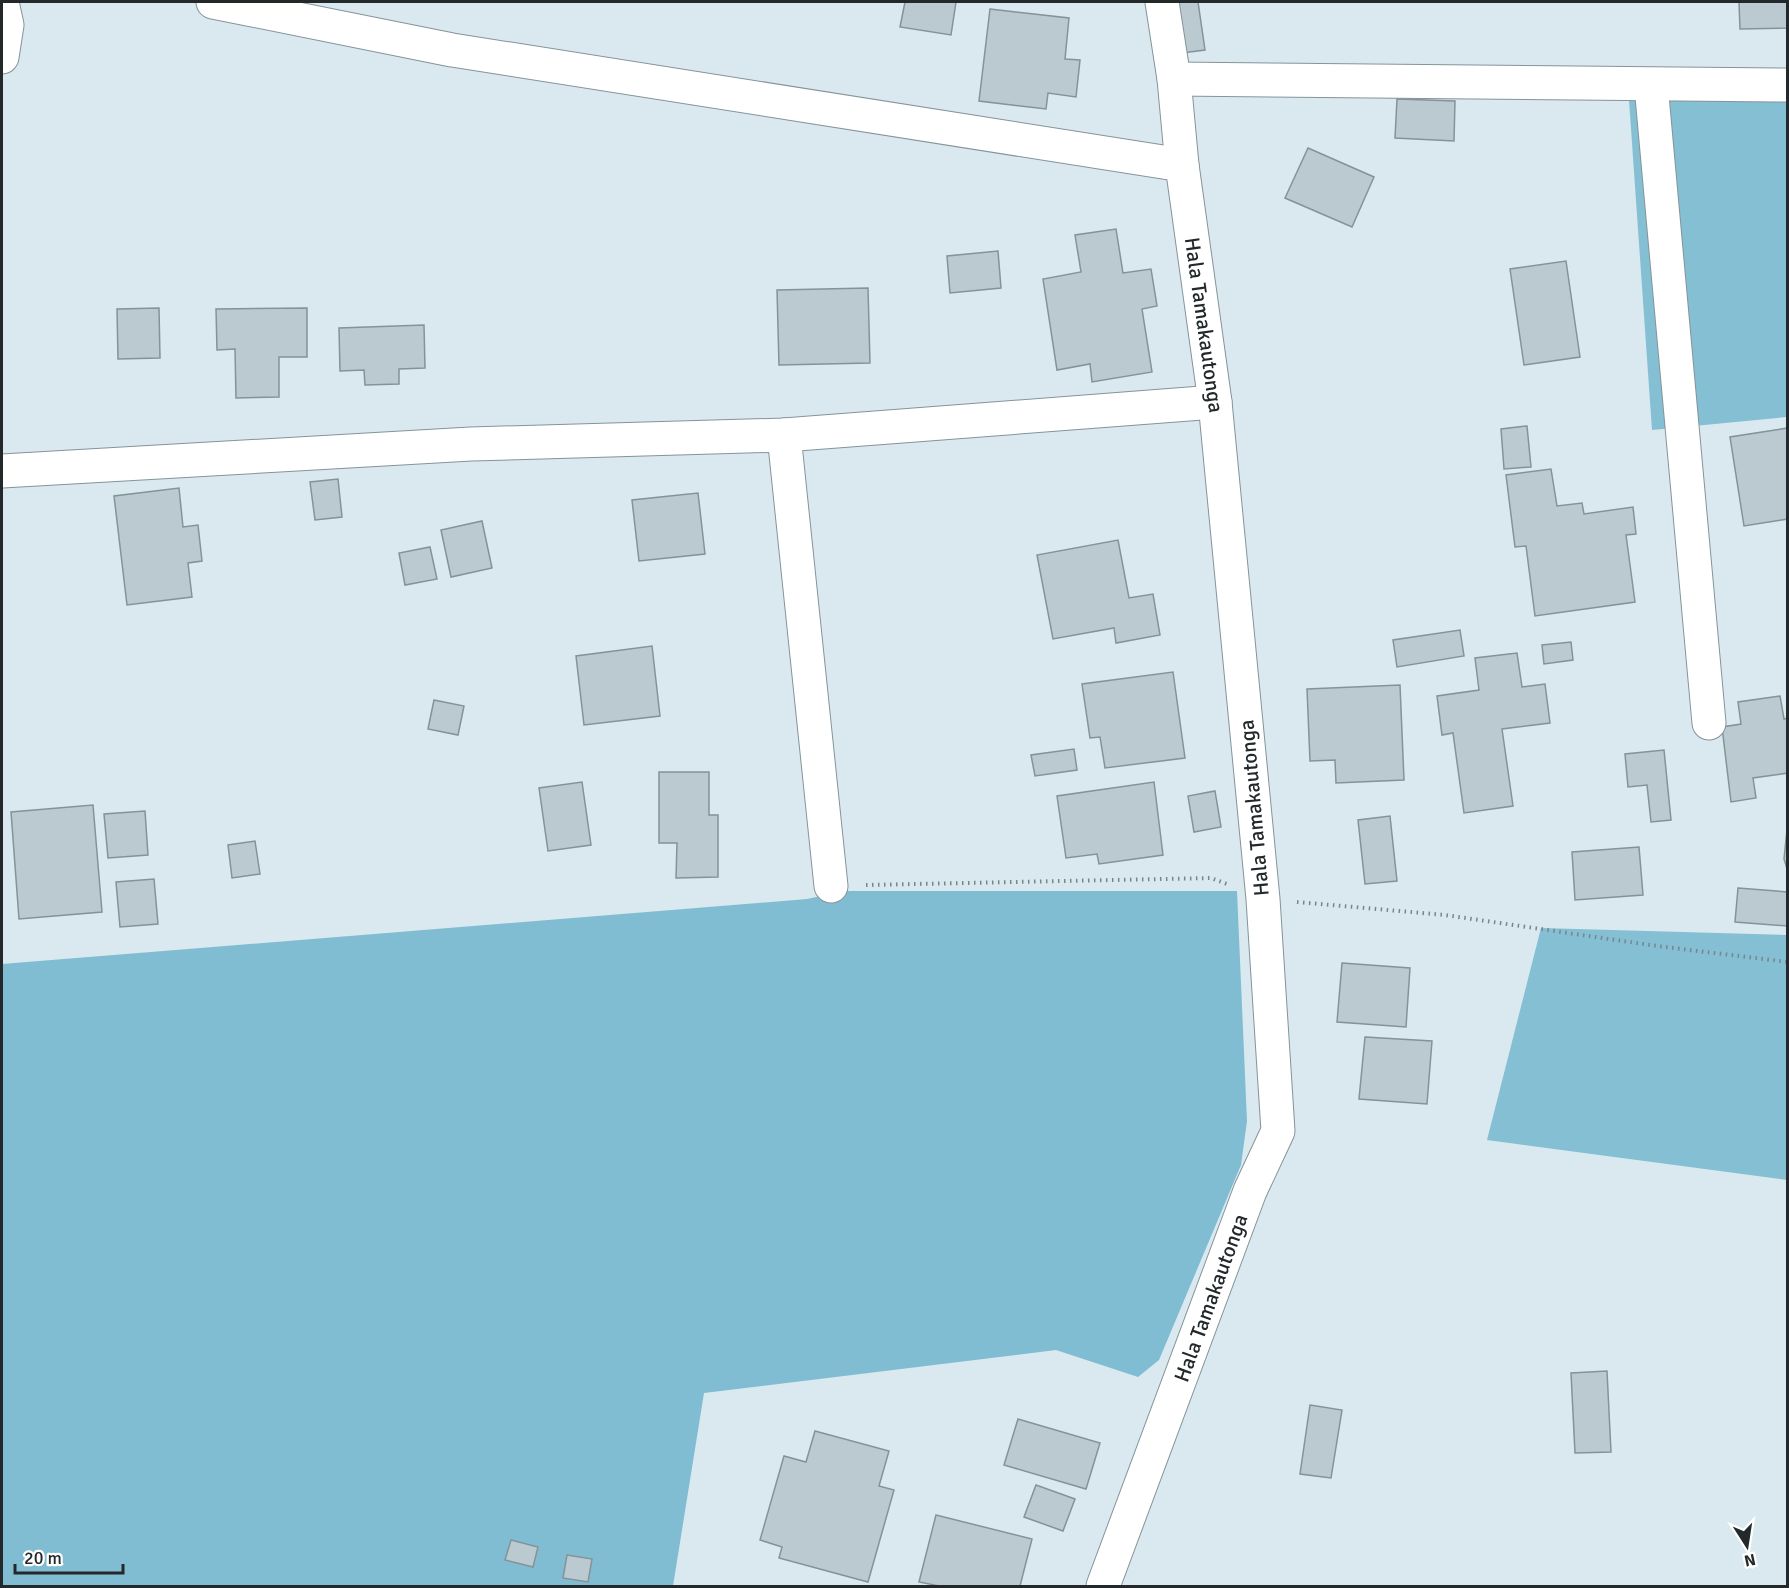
<svg xmlns="http://www.w3.org/2000/svg" width="1789" height="1588" font-family="Signika,sans-serif">
	<style>
		.green { fill: #84bfd4 }
		.forest { fill: #80bdd2 }
		.building { fill: #bbcad0; stroke: #849398; stroke-width: 1.5 }
		.lines { fill: none; stroke-linecap: round; stroke-linejoin: round }
		.street-casing { stroke: #859499; stroke-width: 35 }
		.secondary-casing { stroke: #859499; stroke-width: 35 }
		.path { stroke: #7a8589; stroke-width: 4; stroke-dasharray: 1.5 4.5; stroke-linecap: butt }
		.street { stroke: #fff; stroke-width: 33 }
		.secondary { stroke: #fff; stroke-width: 33 }
		.labels { text-anchor: middle; dominant-baseline: central; stroke-width: 6; stroke-linejoin: round; paint-order: stroke }
		.street-label { font-size: 21px; fill: #23292b; stroke: #fff }
	</style>
	<rect width="100%" height="100%" fill="#d9e9ef"/>
	<g class="green">
		<polygon points="1787,99 1787,417 1652,430 1629,100"/>
		<polygon points="1541,928 1787,935 1787,1180 1487,1140"/>
	</g>
	<polygon class="forest" points="844,891 1237,891 1247,1121 1241,1165 1159,1360 1138,1377 1056,1350 704,1393 673,1586 2,1586 2,964 807,899"/>
	<g class="building">
		<polygon points="905,2 956,2 951,35 900,27"/>
		<polygon points="1174,2 1198,2 1205,50 1182,53"/>
		<polygon points="1739,2 1788,2 1788,28 1740,29"/>
		<polygon points="990,9 1069,18 1065,59 1080,60 1076,97 1048,93 1046,109 979,101"/>
		<polygon points="1397,99 1455,101 1454,141 1395,138"/>
		<polygon points="1308,148 1374,177 1352,227 1285,198"/>
		<polygon points="1116,229 1123,273 1151,269 1157,306 1142,309 1152,372 1092,382 1090,364 1057,370 1043,279 1081,272 1075,235"/>
		<polygon points="998,251 1001,288 950,293 947,256"/>
		<polygon points="1566,261 1580,357 1524,365 1510,269"/>
		<polygon points="868,288 870,363 779,365 777,290"/>
		<polygon points="159,308 160,358 118,359 117,309"/>
		<polygon points="307,308 307,357 279,357 279,397 236,398 235,349 217,350 216,309"/>
		<polygon points="424,325 425,368 399,369 399,384 365,385 364,370 340,371 339,328"/>
		<polygon points="1527,426 1531,467 1504,469 1501,429"/>
		<polygon points="1788,428 1788,519 1744,526 1730,437"/>
		<polygon points="1551,469 1557,506 1582,503 1584,514 1633,507 1636,534 1626,535 1635,602 1535,616 1526,546 1515,547 1506,475"/>
		<polygon points="338,479 342,517 315,520 310,482"/>
		<polygon points="179,488 183,527 198,525 202,561 188,563 192,597 127,605 114,496"/>
		<polygon points="698,493 705,554 639,561 632,500"/>
		<polygon points="482,521 492,568 451,577 441,530"/>
		<polygon points="1118,540 1129,598 1153,594 1160,635 1116,643 1114,628 1053,639 1037,555"/>
		<polygon points="430,547 437,579 405,585 399,553"/>
		<polygon points="1460,630 1464,656 1397,667 1393,640"/>
		<polygon points="1571,642 1573,660 1544,664 1542,645"/>
		<polygon points="652,646 660,716 584,725 576,656"/>
		<polygon points="1517,653 1522,687 1545,684 1550,723 1502,729 1513,806 1464,813 1453,733 1442,735 1437,696 1479,690 1475,658"/>
		<polygon points="1173,672 1185,758 1105,768 1100,737 1090,738 1082,684"/>
		<polygon points="1400,685 1404,780 1336,783 1335,760 1310,761 1307,689"/>
		<polygon points="1780,696 1784,719 1788,718 1788,773 1753,778 1756,798 1731,802 1722,727 1741,724 1738,702"/>
		<polygon points="434,700 464,706 458,735 428,729"/>
		<polygon points="1074,749 1077,770 1035,776 1031,755"/>
		<polygon points="1664,750 1671,820 1651,822 1647,785 1628,787 1625,754"/>
		<polygon points="659,772 709,772 709,815 718,815 718,877 676,878 677,843 659,843"/>
		<polygon points="582,782 591,845 548,851 539,788"/>
		<polygon points="1154,782 1163,855 1099,864 1097,854 1066,858 1057,796"/>
		<polygon points="1215,791 1221,827 1194,832 1188,796"/>
		<polygon points="93,805 102,912 19,919 11,812"/>
		<polygon points="145,811 148,855 108,858 104,814"/>
		<polygon points="1390,816 1397,881 1365,884 1358,820"/>
		<polygon points="1788,820 1788,872 1784,859"/>
		<polygon points="255,841 260,874 232,878 228,845"/>
		<polygon points="1639,847 1643,895 1575,900 1572,852"/>
		<polygon points="154,879 158,924 120,927 116,882"/>
		<polygon points="1738,888 1788,892 1788,926 1735,922"/>
		<polygon points="1342,963 1410,968 1406,1027 1337,1022"/>
		<polygon points="1365,1037 1432,1041 1427,1104 1359,1099"/>
		<polygon points="1607,1371 1611,1452 1575,1453 1571,1373"/>
		<polygon points="1310,1405 1342,1410 1331,1478 1300,1474"/>
		<polygon points="1018,1419 1100,1443 1086,1489 1004,1465"/>
		<polygon points="815,1431 889,1451 879,1486 894,1490 868,1582 779,1558 782,1547 760,1540 784,1456 806,1462"/>
		<polygon points="1036,1485 1075,1499 1063,1531 1024,1517"/>
		<polygon points="936,1515 1032,1539 1020,1586 939,1586 919,1582"/>
		<polygon points="511,1540 538,1547 533,1567 505,1560"/>
		<polygon points="567,1555 592,1559 588,1582 563,1578"/>
	</g>
	<g class="lines">
		<defs>
			<g id="street">
				<polyline points="213,2 452,50 1182,165"/>
				<polyline points="2,57 7,25 2,2"/>
				<polyline points="1174,79 1788,85"/>
				<polyline points="1651,85 1709,723"/>
				<polyline points="784,435 831,886"/>
				<polyline points="2,471 471,444 784,435 1215,402"/>
			</g>
			<polyline id="secondary" points="1103,1586 1250,1191 1278,1131 1263,899 1215,402 1182,165 1174,79 1162,2"/>
		</defs>
		<use href="#street" class="street-casing"/>
		<use href="#secondary" class="secondary-casing"/>
		<g class="path">
			<polyline points="866,885 1211,878 1227,884"/>
			<polyline points="1297,902 1445,915 1657,946 1788,962"/>
		</g>
		<use href="#street" class="street"/>
		<use href="#secondary" class="secondary"/>
	</g>
	<g class="labels">
		<g class="street-label">
			<text transform="translate(1204 325) rotate(82)">Hala Tamakautonga</text>
			<text transform="translate(1254 808) rotate(-95)">Hala Tamakautonga</text>
			<text transform="translate(1211 1298) rotate(-70)">Hala Tamakautonga</text>
		</g>
	</g>
	<rect width="1789" height="1588" fill="none" stroke="#23292b" stroke-width="6"/>
	<g transform="translate(1747 1546) rotate(168)" stroke="#ffffff" stroke-width="4.5" paint-order="stroke">
	<path d="M0-4.5L10 22L0 15L-10 22Z" fill="#23292b"/>
	<text y="-9" font-size="16" font-weight="bold" text-anchor="middle" fill="#23292b">N</text>
	</g>
	<path d="M15 1564v9h108v-9" fill="none" stroke="#23292b" stroke-width="3"/>
	<text x="24" y="1564" font-size="18" fill="#23292b" stroke="#ffffff" stroke-width="4.5" paint-order="stroke">20 m</text>
</svg>
